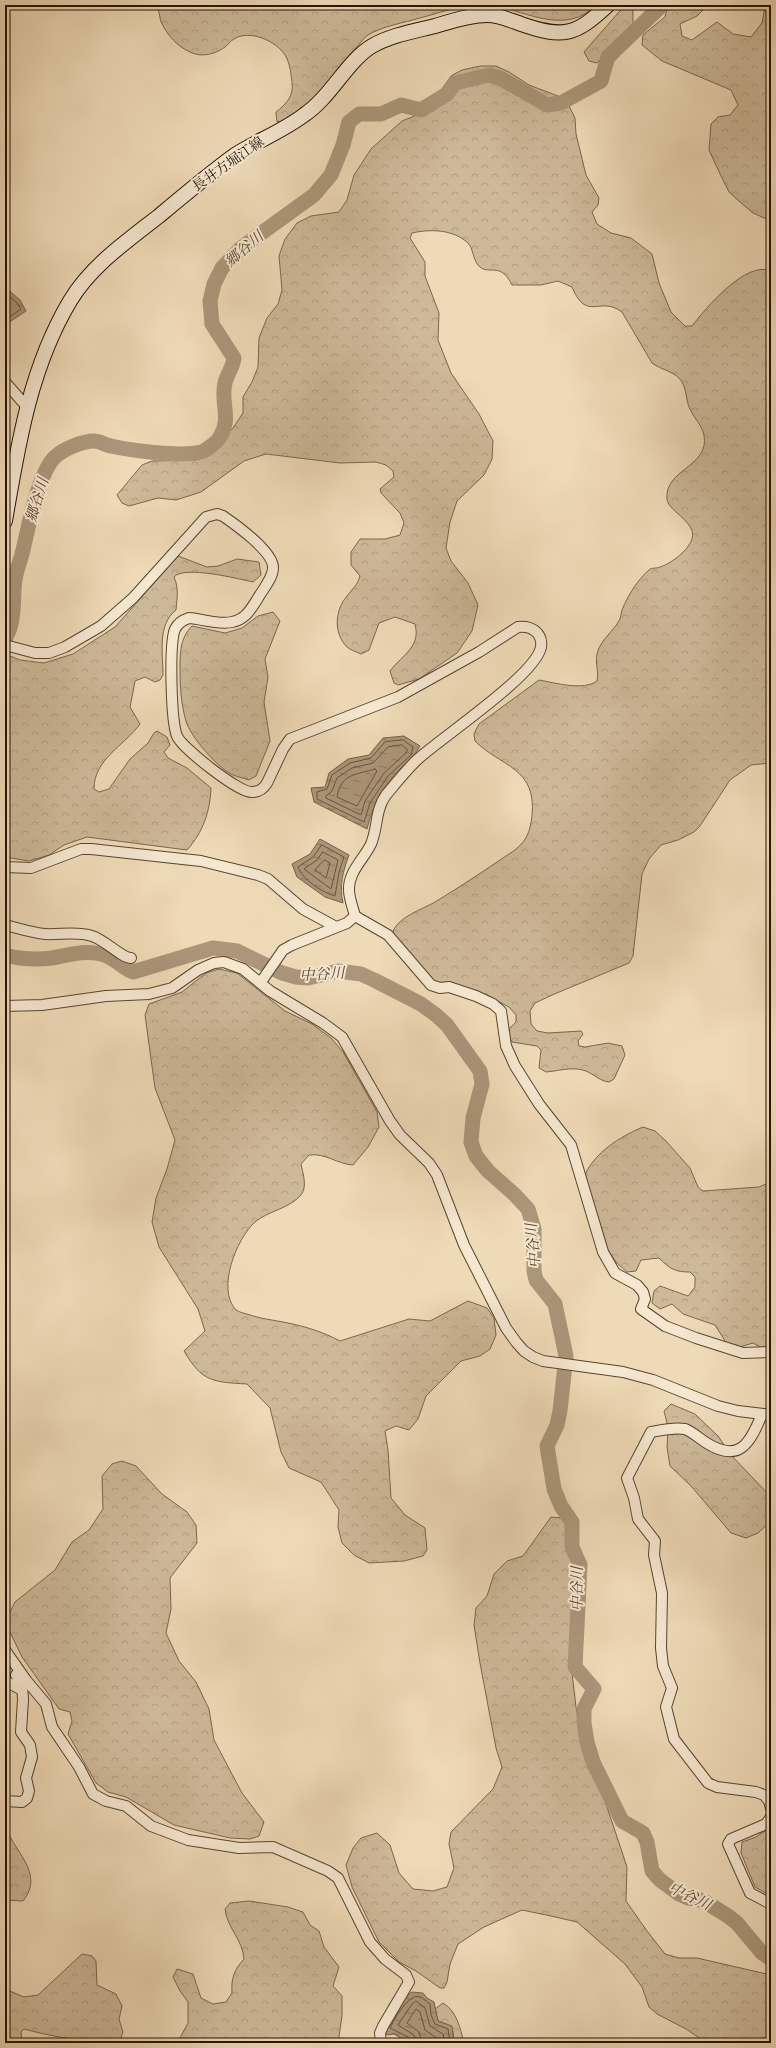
<svg xmlns="http://www.w3.org/2000/svg" width="776" height="2048" font-family="Alegreya,'Noto Serif JP',serif">
	<style>
		.forest { fill: url(#forest-crowns); stroke: #7a664c }
		.water { fill: url(#water-ripples); stroke: #766249 }
		.lines { fill: none; stroke-linecap: round; stroke-linejoin: round }
		.shore { stroke: #68543c; stroke-width: 1 }
		.river { stroke: #ab9679; stroke-width: 15 }
		.street-casing { stroke: #58452e; stroke-width: 12 }
		.secondary-casing { stroke: #261300; stroke-width: 16 }
		.street { stroke: #f5e7d0; stroke-width: 10 }
		.secondary { stroke: #f5e7d0; stroke-width: 14 }
		.labels { text-anchor: middle; dominant-baseline: central; stroke-width: 4; stroke-linejoin: round; paint-order: stroke }
		.street-label { font-size: 14px; fill: #261300; stroke: #f5e7d0 }
		.water-label { font-size: 15px; font-style: italic; fill: #5b4730; stroke: #f5e7d0 }
	</style>
	<defs>
		<pattern id="forest-crowns" width="20" height="18" patternUnits="userSpaceOnUse"><rect width="20" height="18" fill="#cdb898"/><path d="M2 6a3 3 0 1 1 6 0M12 15a3 3 0 1 1 6 0" fill="none" stroke="#b09d81"/></pattern>
		<pattern id="water-ripples" width="26" height="14" patternUnits="userSpaceOnUse"><rect width="26" height="14" fill="#ab9679"/><path d="M2 4q2-2 4 0t4 0M15 11q2-2 4 0t4 0" fill="none" stroke="#8b7961"/></pattern>
	</defs>
	<rect width="100%" height="100%" fill="#efdab7"/>
	<filter id="stains"><feTurbulence type="fractalNoise" baseFrequency=".005" numOctaves="4"/><feColorMatrix values="0 0 0 0 .2 0 0 0 0 .09 0 0 0 0 .02 0 0 0 .5 -.17"/></filter>
	<radialGradient id="worn" r=".72"><stop offset=".6" stop-color="#630" stop-opacity="0"/><stop offset="1" stop-color="#630" stop-opacity=".3"/></radialGradient>
	<g class="forest">
		<path d="M155,5H474C455,7 439,13 420,18C403,23 383,26 368,35C363,38 359,45 355,49C337,69 306,121 277,122L276,112C286,104 294,97 292,82C291,74 290,63 285,55C276,41 250,29 234,39C230,41 228,45 225,47C216,54 201,58 190,52C177,46 168,36 161,22C159,15 160,11 155,5Z"/>
		<path d="M494,5H596C567,35 528,13 494,5Z"/>
		<polygon points="625,5 635,5 633,7 633,24 597,63 589,61 584,52"/>
		<polygon points="662,5 708,5 697,16 680,24 682,36 692,40 717,22 733,34 751,37 762,23 765,7 763,5 771,5 771,221 753,213 740,202 729,192 721,176 709,150 711,124 718,117 730,115 738,105 731,90 662,61 642,45 643,35 665,17 667,9"/>
		<path d="M480,66H496L509,72L529,85L558,96L568,104L575,118L576,134L586,175L599,198L598,205L592,212L597,224L611,233L631,238L652,254L659,283L671,312L685,326H692C706,308 746,260 771,271V763L751,765L730,780L700,826L694,832L678,840L661,845L649,859L642,874L633,956L629,963L552,995L535,1003L530,1011L531,1024L537,1031L548,1033L581,1031L583,1034L578,1041L579,1046L585,1047L608,1043L622,1046L625,1055L614,1079L609,1082C600,1081 595,1075 586,1071C573,1066 559,1071 546,1072L539,1068L541,1050L537,1046L512,1042L508,1034L510,1028L516,1022V1015L509,1007L494,999L434,982L395,937L393,931C400,916 421,910 435,902C462,886 488,868 515,850C527,840 530,832 532,816C537,767 501,767 475,741L474,734L479,724L539,680C556,683 583,691 597,681C599,671 595,664 597,654C600,640 614,631 620,619C621,616 621,613 622,610C627,597 638,579 649,570C652,567 656,569 660,567C670,564 683,554 689,545C704,524 668,513 667,499C664,469 710,467 704,435C702,426 695,419 691,411C686,403 687,391 682,382C677,372 661,370 652,363L622,312C599,295 587,323 572,287L558,281L541,285H512C500,260 488,277 478,265C473,259 473,248 468,243C453,229 430,229 412,233L410,238L425,262V276L439,313L438,340L451,373L479,414L493,441L492,459L484,475L457,501L450,522L446,548L451,561L468,583L478,605L472,631L457,653L419,679L398,685L394,683L390,671C403,654 421,647 415,624L395,617L379,623L369,650L361,654C357,652 350,650 347,647C333,633 335,610 347,596C353,588 357,586 360,576L351,565V552L360,539H385L400,535L404,523L400,513L381,493L380,489L394,477L393,471L386,465L376,462L340,463L266,454L244,461L201,492L176,500L158,498L129,506L122,503L117,495L142,465L152,461L194,460L206,456L233,428L243,413V397L252,382L258,367L259,338L267,318L278,304L282,290L279,256L285,239L297,223L311,216L339,212L347,200L354,175L371,149L402,121L417,115L441,90L451,76L462,70Z"/>
		<path d="M178,556L207,567L218,566L237,559L259,562L261,575L253,582C239,579 184,565 174,577C179,588 177,598 176,610C157,625 163,653 163,675L160,680L155,682L145,677L135,681L130,707L140,724C124,746 94,759 94,789L99,792L109,789L130,759L148,743L154,733L157,731L167,737L170,745L164,752L168,758L187,768L211,788C210,812 203,832 187,850L87,837L64,845L49,855L29,861L5,857V654L20,660L44,663L73,654L115,627Z"/>
		<path d="M273,612L280,621L265,659L268,677L264,702L270,741L256,776L249,780C243,778 237,777 231,774C217,767 190,736 186,721C181,704 180,686 180,669C180,653 180,638 192,626L225,633L242,628L258,616Z"/>
		<path d="M219,969L237,973L285,1011L312,1024L331,1038L343,1052L377,1112L379,1127L368,1147L353,1165C337,1164 326,1153 309,1155L301,1164C303,1174 308,1188 300,1196C288,1209 268,1211 255,1222C237,1238 216,1289 236,1310C239,1312 243,1313 247,1314C261,1319 274,1320 288,1323C307,1327 323,1332 340,1341L409,1319L430,1321L468,1301L487,1308L494,1318L496,1335L490,1349L480,1356L461,1361L426,1396L418,1419L409,1430L396,1426L385,1431L388,1450L391,1498L405,1515L425,1528L427,1550L423,1556L404,1561L369,1563L354,1555L342,1543L338,1527L339,1510L321,1482L289,1468L281,1452L270,1408L247,1384C213,1382 202,1382 184,1351L205,1331L198,1309L159,1247L152,1222L156,1198L167,1169L175,1140L155,1088L145,1015L149,1004L182,992L206,973Z"/>
		<path d="M643,1127L655,1131L665,1140L690,1168L698,1187L703,1191L759,1187L771,1182V1353L753,1343L740,1347L727,1344L715,1325L683,1314L672,1304L660,1309L652,1303L654,1291L660,1286L688,1296L695,1287V1277L690,1272C675,1272 670,1269 659,1258L641,1260L636,1271L627,1272L616,1262L608,1250L585,1175C594,1153 621,1136 643,1127Z"/>
		<polygon points="671,1404 695,1414 718,1436 731,1455 769,1495 771,1502 770,1522 758,1533 746,1538 731,1533 691,1486 670,1466 667,1447 668,1427 664,1411"/>
		<polygon points="122,1461 136,1466 162,1494 187,1512 196,1525 197,1543 170,1578 171,1609 166,1633 179,1661 196,1682 209,1709 214,1740 242,1793 264,1822 259,1836 250,1839 230,1838 174,1825 126,1797 108,1792 96,1783 68,1734 72,1721 70,1712 59,1709 22,1657 9,1630 7,1618 15,1602 55,1570 72,1542 89,1530 103,1509 102,1476 112,1464"/>
		<polygon points="551,1517 562,1518 568,1526 567,1547 573,1563 570,1655 576,1707 582,1739 591,1768 604,1798 627,1867 626,1901 647,1931 665,1954 679,1958 697,1958 771,1975 771,2043 703,2043 701,2039 686,2029 657,2014 649,2007 642,1987 625,1964 577,1922 551,1916 522,1910 484,1927 458,1944 450,1964 447,1982 444,1988 440,1988 416,1971 399,1962 379,1942 352,1887 346,1865 353,1848 361,1838 377,1833 390,1845 399,1873 413,1889 433,1891 447,1887 454,1868 449,1844 451,1832 493,1789 502,1767 496,1748 480,1663 474,1625 476,1608 487,1596 494,1574 507,1561 523,1556"/>
		<path d="M5,1825C12,1850 46,1873 23,1901L5,1900Z"/>
		<polygon points="771,1827 771,1896 755,1887 741,1853 742,1842 756,1837"/>
		<path d="M249,1901L288,1907L303,1912L310,1925L319,1931L324,1947L339,1967L333,1986L342,1996V2016L338,2043H173L180,2038L188,2023V2002L180,1991L173,1977L177,1969L193,1974L201,1998L213,2004L226,2002L232,1993C231,1978 234,1970 244,1959C243,1940 227,1928 225,1909L230,1903Z"/>
		<path d="M82,1954L92,1956L96,1961L97,1985L116,1994L122,2006L119,2019L123,2032L120,2041C104,2048 42,2034 24,2029L21,2032L22,2043H5V1989L24,1997L38,1995Z"/>
		<path d="M443,2003C457,2011 460,2028 464,2043H454L453,2031L448,2025L438,2021L435,2009Z"/>
	</g>
	<g class="water">
		<polygon points="5,287 20,300 26,311 5,325"/>
		<path d="M404,736L420,746C411,763 401,766 391,779C378,794 372,810 367,829L314,802L311,788L325,787L329,773L348,759L369,755L383,738Z"/>
		<path d="M320,839L349,855C343,871 339,886 343,903L325,897L297,877L292,864L310,854Z"/>
		<polygon points="412,1992 423,1993 427,1998 434,2002 438,2021 452,2026 454,2043 409,2043 394,2034 388,2035 384,2033 405,1997"/>
	</g>
	<g class="lines">
		<g class="shore">
			<polyline points="5,293 17,303 21,309 5,320"/>
			<polygon points="403,740 413,747 411,755 388,776 370,803 364,822 317,799 317,792 327,789 332,775 350,763 371,758 385,742"/>
			<polygon points="402,745 407,749 407,752 384,773 365,801 361,815 326,798 326,796 332,791 337,778 352,768 373,763 388,747"/>
			<path d="M375,769L377,771L357,806L337,797C341,773 356,775 375,769Z"/>
			<path d="M322,845L344,857L339,872L335,896C323,893 302,879 298,867L313,857Z"/>
			<polygon points="323,852 338,860 331,889 304,869 317,860"/>
			<polygon points="325,860 330,863 326,878 315,870"/>
			<path d="M411,2043L408,2037L390,2028C394,2020 409,1992 420,1997C423,1998 427,2002 430,2004L431,2015L435,2024L448,2029L450,2043"/>
			<polyline points="416,2043 414,2035 398,2025 412,2004 416,2001 425,2008 430,2026 443,2034 445,2043"/>
			<polyline points="422,2043 419,2032 407,2023 416,2009 420,2012 425,2030 438,2039 439,2043"/>
		</g>
		<g class="river">
			<path d="M5,639C16,620 12,601 15,580C16,571 20,562 22,554C28,530 38,473 55,457C63,449 83,441 94,441C100,441 105,445 111,446C133,451 180,457 201,452C207,450 217,442 220,437C232,417 220,402 225,383C227,374 233,368 234,358L212,324L210,301L214,284L222,268L241,248L314,195L331,175L343,145L349,122L359,114H381L401,105L421,110L447,94L455,83L489,75L500,78L547,105L561,103L601,81L608,57L662,5"/>
			<path d="M5,955C20,959 36,960 52,958C70,955 82,950 101,954C114,956 121,968 133,972L213,948L237,951L282,973L296,977L308,978L338,971L361,974L374,980L421,1004L436,1015L447,1025L480,1071L482,1084L473,1118L471,1142L476,1156L488,1171L514,1194L528,1209L534,1229V1271L536,1280L555,1304L566,1356L560,1411L557,1425L547,1446L554,1489L561,1506L572,1522V1547L580,1565L575,1667L594,1689L584,1709V1723L587,1742L593,1762L622,1821L643,1833L647,1842L652,1871L660,1880L679,1894L688,1898L697,1899L707,1903L728,1916L737,1923L762,1953L771,1959"/>
		</g>
		<defs>
			<g id="street">
				<polyline points="5,382 27,407"/>
				<path d="M5,645L35,653H49L65,647L101,626L133,598L206,517L217,514L223,516C236,525 274,552 273,568C273,578 263,589 258,598C251,609 246,619 232,622C218,625 203,619 189,618C183,620 178,623 175,629C169,644 171,721 177,736C182,748 239,793 252,792C259,792 264,788 267,783L283,749L290,739L398,697L479,652L518,627C531,625 543,633 541,647C536,675 442,737 418,759C407,769 396,783 386,795C375,810 378,828 371,844C364,859 348,872 349,890C349,898 353,908 355,916L347,923L292,945L283,950L261,982"/>
				<polyline points="5,867 31,868 81,849 91,849 201,861 258,875 268,879 303,909 336,927"/>
				<polyline points="355,916 388,935 431,985 440,988 449,987 476,996 493,1004 501,1011 506,1046 515,1066 539,1104 571,1145 603,1252 615,1273 637,1285 643,1292 645,1299 641,1309 665,1326 696,1338 743,1353 771,1352"/>
				<path d="M5,925C18,928 32,933 45,934C60,935 77,931 92,936C105,940 122,958 131,958"/>
				<polyline points="5,1006 42,1005 106,996 149,994 172,988 198,970 214,963 224,962 243,969 270,991 323,1023 342,1037 390,1121 400,1135 429,1163 437,1175 464,1245 506,1328 516,1342 524,1351 533,1357 543,1361 623,1372 653,1380 718,1406 738,1411 771,1415"/>
				<path d="M762,1414C750,1444 739,1464 705,1442C699,1438 691,1431 685,1429C674,1427 662,1430 651,1432L627,1478L634,1498L638,1519L655,1541L654,1555L662,1593L661,1648L663,1666L672,1688L666,1707L674,1739L708,1783L717,1787L756,1792L764,1795L769,1801L771,1808"/>
				<polyline points="5,1650 26,1680 46,1704 52,1727 79,1767 93,1794 106,1801 126,1806 151,1826 188,1840 239,1848 273,1847 328,1871 338,1878 370,1942 385,1959 406,1975 409,1982 383,2026 380,2033 381,2043"/>
				<polyline points="5,1681 22,1690"/>
				<polyline points="5,1801 22,1802 27,1798 29,1791 26,1778 32,1757 30,1745 21,1732 23,1699 22,1685 16,1675"/>
				<polyline points="771,1817 766,1824 731,1839 728,1844 750,1893 771,1904"/>
			</g>
			<path id="secondary" d="M5,521C18,445 30,368 70,301C91,266 127,241 159,216C184,195 209,174 235,155C257,141 283,131 304,115C331,97 347,61 372,46C391,35 415,31 435,26C452,21 470,15 487,15C499,15 510,20 521,24C564,39 576,35 608,5"/>
		</defs>
		<use href="#street" class="street-casing"/>
		<use href="#secondary" class="secondary-casing"/>
		<use href="#street" class="street"/>
		<use href="#secondary" class="secondary"/>
	</g>
	<g class="labels">
		<g class="street-label">
			<text transform="translate(228 164) rotate(-35)">長井方堀江線</text>
		</g>
		<g class="water-label">
			<text transform="translate(244 249) rotate(-41)">郷谷川</text>
			<text transform="translate(37 500) rotate(-73)">郷谷川</text>
			<text transform="translate(322 974) rotate(-3)">中谷川</text>
			<text transform="translate(533 1246) rotate(-95)">中谷川</text>
			<text transform="translate(577 1589) rotate(-90)">中谷川</text>
			<text transform="translate(690 1896) rotate(26)">中谷川</text>
		</g>
	</g>
	<rect width="776" height="2048" fill="none" stroke="#efdab7" stroke-width="20"/>
	<rect x="6" y="6" width="764" height="2036" fill="none" stroke="#261300" stroke-width="2"/>
	<rect x="10" y="10" width="756" height="2028" fill="none" stroke="#261300"/>
	<rect width="100%" height="100%" filter="url(#stains)"/>
	<rect width="100%" height="100%" fill="url(#worn)"/>
</svg>
